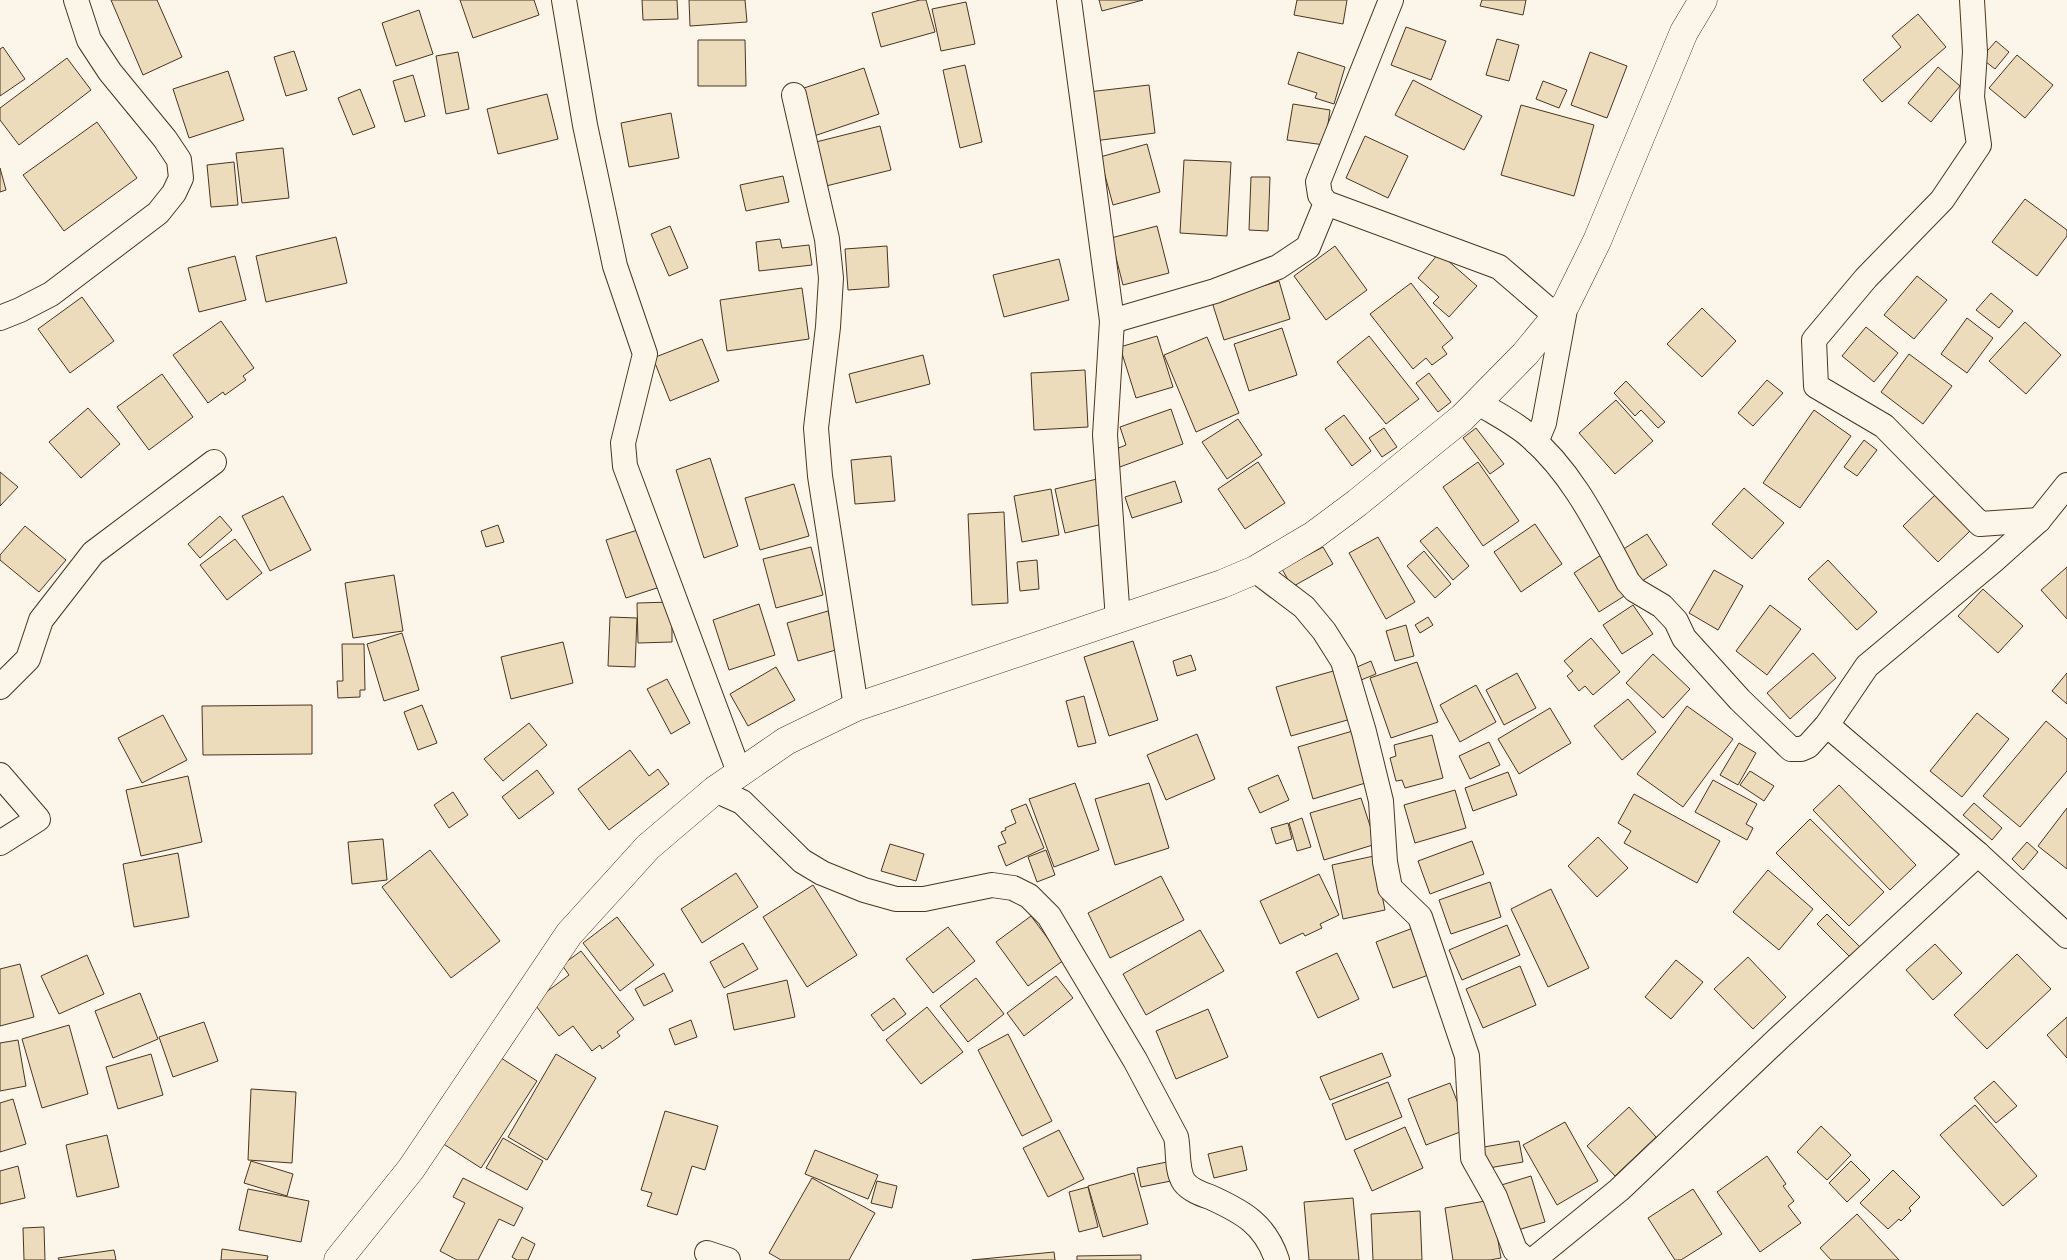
<svg xmlns="http://www.w3.org/2000/svg" width="2067" height="1260" font-family="'Roboto Condensed',sans-serif">
	<style>
		.building { fill: #ecdcbc; stroke: #4a3520 }
		.lines { fill: none; stroke-linecap: round; stroke-linejoin: round }
		.street-casing { stroke: #4a3520; stroke-width: 26 }
		.secondary-casing { stroke: #4a3520; stroke-width: 29 }
		.street { stroke: #fbf6e9; stroke-width: 24 }
		.secondary { stroke: #fbf6e9; stroke-width: 28 }
	</style>
	<rect width="100%" height="100%" fill="#fbf6e9"/>
	<g class="building">
		<polygon points="111,0 157,0 182,57 143,75"/>
		<polygon points="460,0 534,0 539,15 473,38"/>
		<polygon points="642,0 677,0 678,19 643,20"/>
		<polygon points="689,0 745,0 747,22 690,26"/>
		<polygon points="920,0 926,0 935,32 881,47 872,13"/>
		<polygon points="1099,0 1143,0 1102,11"/>
		<polygon points="1297,0 1347,0 1343,24 1294,15"/>
		<polygon points="1482,0 1526,0 1523,15 1480,6"/>
		<polygon points="966,2 975,44 941,51 932,9"/>
		<polygon points="419,10 433,54 396,66 382,23"/>
		<polygon points="1918,14 1946,47 1882,102 1863,80 1901,47 1892,36"/>
		<polygon points="1406,27 1446,41 1431,80 1391,65"/>
		<polygon points="1497,39 1519,45 1509,81 1486,75"/>
		<polygon points="698,40 745,40 746,86 698,86"/>
		<polygon points="1996,41 2009,52 1995,69 1981,58"/>
		<polygon points="3,47 25,79 0,96 0,49"/>
		<polygon points="294,51 307,90 286,96 274,57"/>
		<polygon points="458,52 469,109 446,114 436,56"/>
		<polygon points="1298,52 1345,67 1334,104 1315,98 1317,93 1288,84"/>
		<polygon points="1590,52 1627,66 1607,118 1571,105"/>
		<polygon points="2017,55 2053,85 2025,118 1989,88"/>
		<polygon points="67,58 91,90 19,145 0,120 0,108"/>
		<polygon points="965,65 982,142 960,148 943,70"/>
		<polygon points="1938,67 1960,86 1931,122 1908,103"/>
		<polygon points="864,68 879,114 814,136 798,90"/>
		<polygon points="228,71 244,120 189,138 173,89"/>
		<polygon points="413,75 425,116 405,122 393,81"/>
		<polygon points="1413,80 1482,116 1464,150 1395,115"/>
		<polygon points="1543,81 1567,90 1559,108 1536,99"/>
		<polygon points="1149,85 1155,133 1094,141 1088,92"/>
		<polygon points="360,89 375,127 353,135 338,98"/>
		<polygon points="547,94 558,139 498,154 487,109"/>
		<polygon points="1293,104 1330,110 1325,145 1287,140"/>
		<polygon points="1521,105 1594,125 1574,196 1501,175"/>
		<polygon points="671,113 679,158 629,167 621,123"/>
		<polygon points="97,122 137,178 64,231 23,175"/>
		<polygon points="880,126 891,170 826,186 816,142"/>
		<polygon points="1365,136 1408,156 1388,198 1346,178"/>
		<polygon points="1147,144 1160,192 1113,205 1100,157"/>
		<polygon points="283,148 289,198 242,203 236,153"/>
		<polygon points="1184,160 1231,162 1227,236 1180,233"/>
		<polygon points="234,162 238,205 211,207 207,165"/>
		<polygon points="0,168 6,190 0,192"/>
		<polygon points="783,176 789,202 746,211 740,185"/>
		<polygon points="1251,177 1270,177 1268,231 1249,230"/>
		<polygon points="2025,199 2067,230 2067,236 2037,276 1992,242"/>
		<polygon points="670,226 688,268 669,276 651,234"/>
		<polygon points="1157,226 1169,273 1123,285 1111,238"/>
		<polygon points="336,237 347,283 266,302 256,256"/>
		<polygon points="780,239 782,248 809,245 812,265 759,271 756,242"/>
		<polygon points="887,246 889,287 848,290 845,249"/>
		<polygon points="1335,246 1367,290 1326,320 1294,276"/>
		<polygon points="1439,253 1477,286 1449,317 1433,303 1439,297 1418,278"/>
		<polygon points="235,256 246,300 199,312 188,268"/>
		<polygon points="1059,259 1069,300 1004,317 993,275"/>
		<polygon points="1917,276 1947,300 1914,339 1884,315"/>
		<polygon points="1279,281 1290,319 1224,340 1212,302"/>
		<polygon points="1411,283 1453,338 1442,347 1447,354 1432,365 1426,358 1413,369 1370,314"/>
		<polygon points="802,288 809,339 727,351 720,300"/>
		<polygon points="1991,293 2013,311 1999,328 1976,310"/>
		<polygon points="82,297 114,341 70,373 38,329"/>
		<polygon points="1702,308 1736,341 1702,377 1667,344"/>
		<polygon points="1967,318 1993,338 1967,373 1941,354"/>
		<polygon points="221,321 254,368 243,376 246,380 225,395 223,392 208,403 173,355"/>
		<polygon points="2025,322 2061,355 2026,394 1989,361"/>
		<polygon points="1866,327 1898,353 1874,382 1842,356"/>
		<polygon points="1282,328 1297,375 1249,391 1234,344"/>
		<polygon points="1157,336 1173,387 1136,398 1120,347"/>
		<polygon points="1369,336 1419,399 1386,424 1337,362"/>
		<polygon points="1207,337 1239,413 1196,432 1164,355"/>
		<polygon points="702,339 719,381 670,401 653,358"/>
		<polygon points="1909,354 1952,386 1923,424 1881,392"/>
		<polygon points="923,355 930,384 856,403 849,374"/>
		<polygon points="1085,370 1088,427 1034,430 1031,373"/>
		<polygon points="1429,373 1451,402 1438,412 1416,383"/>
		<polygon points="162,374 193,417 149,450 117,407"/>
		<polygon points="1767,380 1783,393 1753,426 1738,413"/>
		<polygon points="1626,381 1665,422 1658,428 1641,410 1635,416 1614,393"/>
		<polygon points="1616,400 1653,441 1615,474 1579,433"/>
		<polygon points="88,408 120,444 81,478 49,442"/>
		<polygon points="1171,409 1183,444 1117,468 1111,451 1126,445 1120,427"/>
		<polygon points="1814,410 1851,436 1800,508 1763,483"/>
		<polygon points="1344,415 1371,451 1352,466 1325,429"/>
		<polygon points="1238,419 1262,455 1227,479 1202,442"/>
		<polygon points="1384,428 1397,447 1382,457 1369,438"/>
		<polygon points="1476,428 1504,464 1490,474 1463,438"/>
		<polygon points="1864,440 1877,450 1857,476 1844,467"/>
		<polygon points="891,456 895,501 855,504 851,460"/>
		<polygon points="710,458 738,546 704,558 676,470"/>
		<polygon points="1258,462 1285,503 1245,529 1218,489"/>
		<polygon points="1478,462 1519,521 1483,546 1443,487"/>
		<polygon points="0,472 18,487 0,506"/>
		<polygon points="1097,479 1107,523 1065,533 1055,489"/>
		<polygon points="1175,481 1182,502 1132,518 1125,497"/>
		<polygon points="794,484 809,536 760,550 745,498"/>
		<polygon points="1744,488 1784,523 1752,559 1712,524"/>
		<polygon points="1051,489 1059,535 1022,542 1014,496"/>
		<polygon points="1935,495 1970,531 1938,562 1903,526"/>
		<polygon points="283,496 311,550 270,571 242,516"/>
		<polygon points="1004,512 1008,603 972,605 968,514"/>
		<polygon points="220,516 232,530 200,558 188,544"/>
		<polygon points="1535,524 1562,564 1521,592 1494,552"/>
		<polygon points="498,525 504,542 486,547 481,531"/>
		<polygon points="25,526 66,560 39,592 0,560 0,555"/>
		<polygon points="1437,527 1469,566 1453,580 1420,541"/>
		<polygon points="644,528 663,586 626,598 606,540"/>
		<polygon points="1647,534 1667,565 1642,581 1622,550"/>
		<polygon points="1378,537 1415,602 1386,619 1349,553"/>
		<polygon points="235,539 262,573 227,600 200,565"/>
		<polygon points="811,547 823,595 776,608 763,559"/>
		<polygon points="1323,547 1333,564 1292,587 1282,569"/>
		<polygon points="1424,551 1451,584 1435,598 1407,566"/>
		<polygon points="1604,553 1629,593 1599,612 1574,573"/>
		<polygon points="1037,560 1039,589 1020,591 1017,562"/>
		<polygon points="1828,560 1877,612 1857,630 1808,579"/>
		<polygon points="2067,567 2067,619 2041,590"/>
		<polygon points="1714,570 1743,586 1718,630 1689,613"/>
		<polygon points="394,575 403,631 353,638 345,583"/>
		<polygon points="1983,589 2023,626 1998,653 1958,616"/>
		<polygon points="672,602 672,642 638,643 637,603"/>
		<polygon points="759,604 775,655 729,670 713,620"/>
		<polygon points="1633,605 1653,634 1622,654 1603,625"/>
		<polygon points="1770,605 1801,629 1767,675 1736,651"/>
		<polygon points="828,611 839,649 798,661 787,623"/>
		<polygon points="610,617 637,618 635,667 608,666"/>
		<polygon points="1428,617 1433,625 1420,633 1415,625"/>
		<polygon points="1406,625 1414,656 1395,661 1386,631"/>
		<polygon points="402,633 419,690 384,701 367,644"/>
		<polygon points="1591,638 1620,672 1593,695 1585,686 1579,691 1567,676 1573,671 1564,661"/>
		<polygon points="1133,641 1158,720 1109,736 1084,657"/>
		<polygon points="563,642 573,683 511,699 501,657"/>
		<polygon points="342,644 364,644 365,690 360,690 360,697 338,698 337,681 343,681"/>
		<polygon points="1813,653 1836,678 1790,719 1767,693"/>
		<polygon points="1653,654 1690,689 1663,718 1626,683"/>
		<polygon points="1191,655 1196,670 1177,676 1173,661"/>
		<polygon points="1371,661 1376,674 1361,680 1357,667"/>
		<polygon points="1417,662 1438,722 1391,738 1370,678"/>
		<polygon points="776,667 795,700 748,726 730,694"/>
		<polygon points="1337,670 1351,719 1291,736 1276,687"/>
		<polygon points="1517,673 1536,708 1504,725 1486,690"/>
		<polygon points="2067,673 2067,704 2052,691"/>
		<polygon points="667,679 690,723 671,734 647,689"/>
		<polygon points="1476,685 1496,722 1460,742 1440,705"/>
		<polygon points="1084,696 1096,743 1078,747 1066,701"/>
		<polygon points="1628,699 1656,732 1622,760 1594,726"/>
		<polygon points="312,705 312,754 203,755 202,706"/>
		<polygon points="422,705 437,743 418,750 404,712"/>
		<polygon points="1687,706 1733,739 1683,807 1637,774"/>
		<polygon points="1550,708 1571,743 1519,774 1498,739"/>
		<polygon points="1977,713 2009,739 1962,797 1930,771"/>
		<polygon points="163,715 187,760 142,783 118,738"/>
		<polygon points="2046,721 2067,739 2067,771 2020,827 1983,796"/>
		<polygon points="529,723 547,745 503,781 484,759"/>
		<polygon points="1356,730 1372,781 1313,799 1298,747"/>
		<polygon points="1197,734 1215,779 1166,800 1147,755"/>
		<polygon points="1432,735 1443,778 1405,788 1402,780 1396,781 1390,758 1396,756 1394,745"/>
		<polygon points="1489,742 1500,765 1470,779 1459,756"/>
		<polygon points="1739,743 1756,753 1738,785 1720,775"/>
		<polygon points="630,750 649,776 658,769 669,784 609,830 578,789"/>
		<polygon points="537,770 554,793 519,819 502,797"/>
		<polygon points="1750,771 1774,786 1764,801 1740,785"/>
		<polygon points="1508,772 1517,795 1473,811 1465,788"/>
		<polygon points="1278,775 1289,800 1260,813 1248,788"/>
		<polygon points="188,776 202,842 141,856 126,790"/>
		<polygon points="1713,780 1757,804 1746,824 1753,828 1747,840 1695,812"/>
		<polygon points="1075,783 1099,850 1054,867 1029,799"/>
		<polygon points="1149,783 1169,848 1115,865 1095,799"/>
		<polygon points="1839,785 1916,865 1890,890 1813,810"/>
		<polygon points="1455,790 1466,828 1415,843 1404,805"/>
		<polygon points="453,792 468,815 449,828 434,805"/>
		<polygon points="1634,794 1720,841 1697,883 1624,843 1631,831 1618,823"/>
		<polygon points="1361,798 1376,844 1324,860 1310,813"/>
		<polygon points="1974,803 2002,828 1992,840 1963,815"/>
		<polygon points="1026,804 1044,848 1006,866 998,846 1006,843 1001,832 1006,830 1005,828 1016,823 1011,810"/>
		<polygon points="2067,808 2067,869 2038,846"/>
		<polygon points="1302,818 1311,847 1297,851 1289,823"/>
		<polygon points="1810,819 1884,892 1849,926 1776,853"/>
		<polygon points="1288,823 1292,839 1276,844 1271,828"/>
		<polygon points="1598,837 1628,868 1597,897 1568,866"/>
		<polygon points="383,839 387,880 352,884 348,842"/>
		<polygon points="1472,841 1484,874 1430,894 1418,861"/>
		<polygon points="2027,842 2038,852 2023,870 2012,859"/>
		<polygon points="890,844 924,854 916,881 881,871"/>
		<polygon points="430,850 500,941 451,978 382,887"/>
		<polygon points="1046,850 1055,875 1037,882 1028,857"/>
		<polygon points="178,853 189,917 134,927 123,864"/>
		<polygon points="1374,856 1385,910 1343,919 1332,865"/>
		<polygon points="1768,870 1813,909 1779,950 1733,912"/>
		<polygon points="736,873 758,907 702,943 681,909"/>
		<polygon points="1319,874 1339,915 1320,924 1322,928 1305,936 1303,933 1280,944 1260,901"/>
		<polygon points="1161,876 1184,920 1110,958 1088,913"/>
		<polygon points="1490,882 1501,917 1451,934 1439,900"/>
		<polygon points="813,885 857,955 807,987 763,917"/>
		<polygon points="1551,889 1589,968 1548,987 1511,909"/>
		<polygon points="1827,914 1862,949 1852,959 1817,924"/>
		<polygon points="1031,916 1064,960 1028,986 996,942"/>
		<polygon points="617,917 654,965 620,991 583,943"/>
		<polygon points="1507,925 1520,955 1462,980 1449,950"/>
		<polygon points="948,927 975,961 933,993 906,959"/>
		<polygon points="1413,928 1431,974 1393,988 1376,942"/>
		<polygon points="1200,930 1224,971 1146,1015 1123,974"/>
		<polygon points="743,943 758,969 724,988 710,962"/>
		<polygon points="1935,944 1962,973 1933,1000 1906,970"/>
		<polygon points="581,951 634,1019 617,1032 620,1036 602,1049 600,1045 592,1051 573,1026 559,1036 533,1002 569,975 562,965"/>
		<polygon points="1337,953 1359,999 1318,1018 1296,972"/>
		<polygon points="2017,954 2051,989 1987,1049 1954,1015"/>
		<polygon points="87,955 104,994 59,1014 41,976"/>
		<polygon points="1748,957 1786,997 1753,1029 1714,989"/>
		<polygon points="1676,960 1703,982 1671,1019 1645,997"/>
		<polygon points="20,964 34,1017 0,1026 0,969"/>
		<polygon points="1520,966 1536,1005 1483,1028 1466,989"/>
		<polygon points="664,973 673,991 644,1006 635,989"/>
		<polygon points="1056,976 1073,998 1024,1036 1007,1013"/>
		<polygon points="976,978 1004,1014 968,1042 940,1006"/>
		<polygon points="787,980 795,1017 734,1030 727,994"/>
		<polygon points="140,993 158,1039 113,1058 95,1011"/>
		<polygon points="894,998 906,1014 883,1031 871,1015"/>
		<polygon points="927,1007 963,1052 921,1084 886,1040"/>
		<polygon points="1208,1009 1228,1057 1176,1079 1156,1031"/>
		<polygon points="2067,1017 2067,1058 2047,1035"/>
		<polygon points="691,1020 697,1037 675,1045 669,1029"/>
		<polygon points="204,1022 218,1061 173,1077 159,1037"/>
		<polygon points="69,1025 88,1094 42,1108 22,1039"/>
		<polygon points="1008,1034 1052,1121 1022,1136 978,1050"/>
		<polygon points="18,1040 26,1086 0,1091 0,1043"/>
		<polygon points="1382,1053 1391,1076 1330,1100 1320,1077"/>
		<polygon points="151,1054 163,1095 118,1109 106,1067"/>
		<polygon points="556,1054 596,1078 547,1160 508,1137"/>
		<polygon points="498,1056 537,1081 481,1168 442,1143"/>
		<polygon points="1994,1081 2017,1106 1996,1123 1974,1098"/>
		<polygon points="1388,1082 1402,1117 1346,1140 1332,1104"/>
		<polygon points="1450,1083 1468,1129 1426,1145 1408,1099"/>
		<polygon points="251,1089 296,1092 292,1163 248,1160"/>
		<polygon points="13,1099 26,1144 0,1152 0,1103"/>
		<polygon points="1975,1105 2037,1176 2003,1206 1940,1135"/>
		<polygon points="1629,1107 1656,1137 1615,1176 1587,1146"/>
		<polygon points="665,1111 718,1126 705,1170 692,1166 677,1215 647,1206 652,1193 641,1190"/>
		<polygon points="1565,1122 1598,1181 1557,1205 1523,1145"/>
		<polygon points="1821,1126 1851,1155 1827,1180 1797,1152"/>
		<polygon points="1405,1127 1423,1168 1372,1191 1354,1150"/>
		<polygon points="1059,1130 1084,1179 1048,1197 1023,1148"/>
		<polygon points="107,1135 119,1187 77,1197 66,1145"/>
		<polygon points="503,1138 543,1161 527,1190 486,1168"/>
		<polygon points="1519,1141 1523,1162 1483,1169 1478,1148"/>
		<polygon points="1242,1146 1247,1170 1214,1178 1208,1154"/>
		<polygon points="815,1150 878,1175 868,1199 805,1174"/>
		<polygon points="1767,1156 1786,1184 1783,1186 1794,1201 1788,1206 1801,1223 1760,1252 1717,1192"/>
		<polygon points="251,1161 293,1174 287,1196 244,1183"/>
		<polygon points="1851,1161 1870,1180 1847,1202 1829,1183"/>
		<polygon points="1167,1162 1171,1181 1141,1187 1137,1168"/>
		<polygon points="18,1166 25,1198 0,1204 0,1171"/>
		<polygon points="1893,1170 1920,1197 1909,1208 1911,1211 1901,1221 1899,1219 1888,1229 1860,1203"/>
		<polygon points="1134,1173 1148,1224 1103,1237 1088,1186"/>
		<polygon points="1531,1176 1545,1222 1511,1232 1498,1186"/>
		<polygon points="463,1178 523,1208 514,1226 499,1219 478,1260 457,1260 440,1251 465,1203 453,1197"/>
		<polygon points="812,1178 875,1213 849,1260 781,1260 769,1253"/>
		<polygon points="877,1181 897,1186 892,1208 871,1203"/>
		<polygon points="1088,1187 1098,1227 1079,1232 1069,1192"/>
		<polygon points="248,1189 309,1201 301,1242 239,1230"/>
		<polygon points="1693,1189 1722,1234 1681,1260 1675,1260 1648,1218"/>
		<polygon points="1353,1198 1359,1260 1309,1260 1304,1202"/>
		<polygon points="1491,1200 1501,1258 1490,1260 1453,1260 1445,1208"/>
		<polygon points="1420,1211 1422,1260 1373,1260 1371,1214"/>
		<polygon points="1857,1214 1899,1260 1831,1260 1820,1248"/>
		<polygon points="44,1227 45,1260 24,1260 23,1228"/>
		<polygon points="522,1237 535,1244 528,1260 517,1260 512,1257"/>
		<polygon points="222,1249 268,1256 267,1260 221,1260"/>
		<polygon points="114,1250 116,1260 59,1260 58,1258"/>
		<polygon points="1054,1252 1055,1260 972,1260"/>
		<polygon points="1141,1255 1141,1260 1077,1260 1077,1256"/>
	</g>
	<g class="lines">
		<defs>
			<g id="street">
				<polyline points="564,0 585,125 615,266 645,354 623,443 625,466 739,772"/>
				<polyline points="1069,0 1112,321 1105,435 1118,620"/>
				<polyline points="1391,0 1318,182 1320,195 1326,203 1499,267 1556,316"/>
				<polyline points="1972,0 1975,52 1972,97 1979,145 1942,200 1866,278 1814,340 1816,386 1884,426 1980,524 2039,520"/>
				<polyline points="794,95 827,239 831,278 828,327 816,428 820,476 856,707"/>
				<polyline points="0,318 20,310 51,294 158,213 174,193 181,178 179,160 165,139 110,72 89,40 76,0"/>
				<polyline points="1112,321 1215,291 1278,267 1308,247 1326,203"/>
				<path d="M1477,402C1493,412 1511,421 1526,433C1574,473 1599,528 1628,582L1635,590L1662,606L1676,621L1684,638L1740,700L1791,749H1801L1808,746L1827,725L1867,666L1993,561L2039,520L2067,485"/>
				<polyline points="1536,442 1544,423 1566,304"/>
				<polyline points="1255,570 1304,607 1324,631 1343,661 1364,732 1381,801 1385,862 1390,888 1420,917 1467,1056 1473,1158 1495,1197 1515,1250 1526,1260"/>
				<polyline points="0,687 28,659 41,620 93,553 214,462"/>
				<polyline points="1827,725 1978,854 2067,936"/>
				<polyline points="0,775 38,819 0,843"/>
				<path d="M715,790L742,802L802,861L822,873L864,890L896,899H924L992,885L1013,888L1029,896L1049,916L1135,1060L1176,1137C1179,1150 1176,1170 1184,1182C1190,1190 1201,1194 1210,1197C1243,1212 1265,1224 1277,1260"/>
				<polyline points="707,1253 728,1260"/>
				<polyline points="1533,1260 1619,1190 1779,1038 1978,854"/>
			</g>
			<polyline id="secondary" points="338,1260 411,1169 569,934 648,847 715,790 786,741 856,707 1222,584 1255,570 1314,535 1357,503 1462,418 1525,354 1566,304 1597,241 1684,32 1703,0"/>
		</defs>
		<use href="#street" class="street-casing"/>
		<use href="#secondary" class="secondary-casing"/>
		<use href="#street" class="street"/>
		<use href="#secondary" class="secondary"/>
	</g>
</svg>
